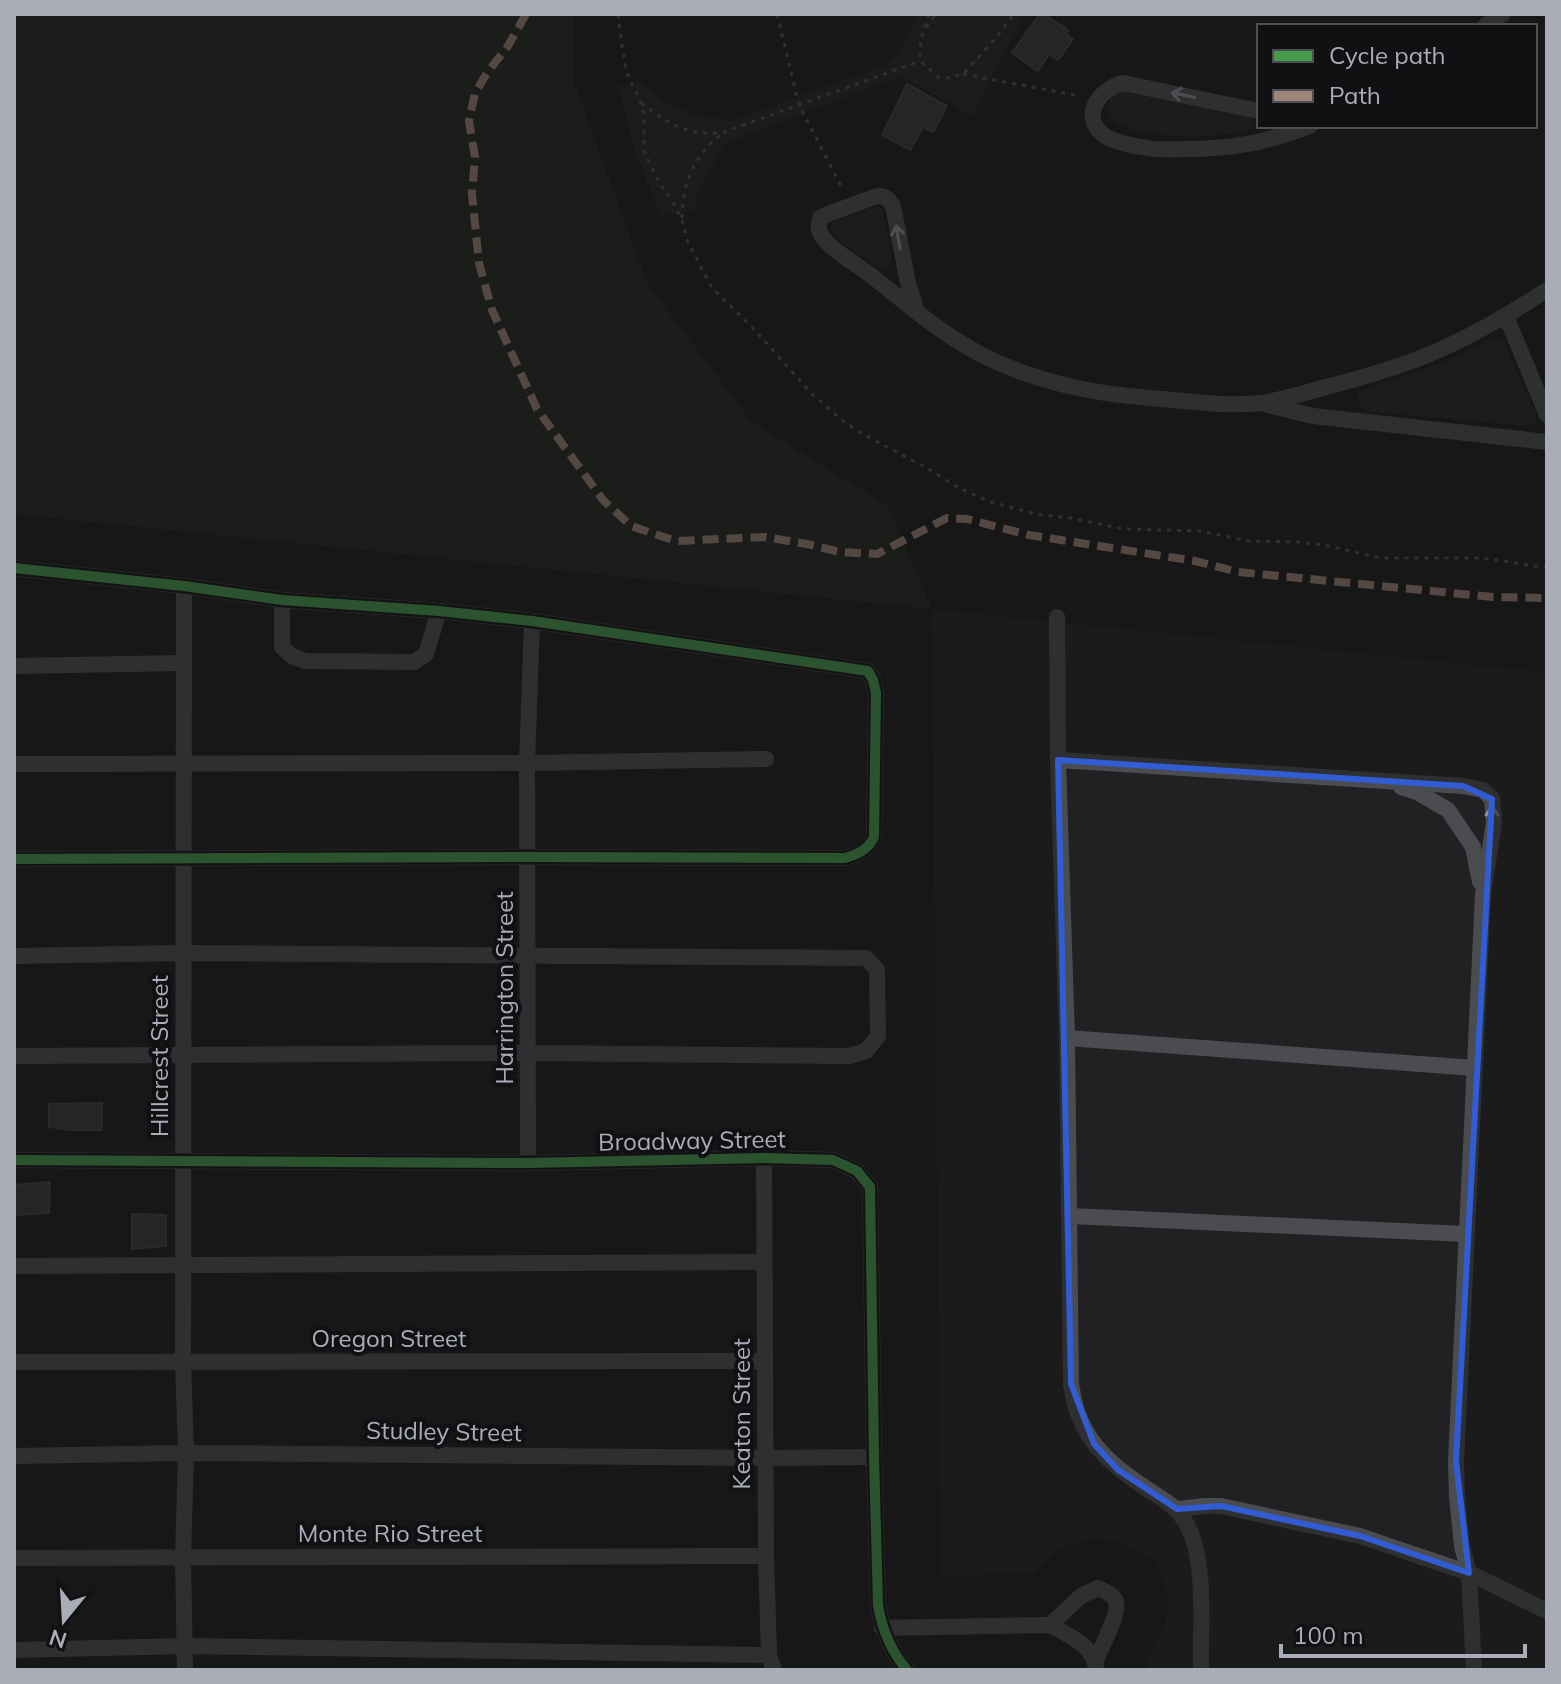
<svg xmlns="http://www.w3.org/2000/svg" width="1561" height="1684" font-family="Mulish,sans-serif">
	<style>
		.built { fill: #212123 }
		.green { fill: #1d241e }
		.building { fill: #353536; stroke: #3f4043; stroke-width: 2 }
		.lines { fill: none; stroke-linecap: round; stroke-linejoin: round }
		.path { stroke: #4d4e52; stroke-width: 3; stroke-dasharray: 4 6; stroke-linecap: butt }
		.minor { stroke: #4b4c50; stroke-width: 16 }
		.quiet { stroke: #a18479; stroke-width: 8; stroke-dasharray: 16 8; stroke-linecap: butt }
		.cycleway-casing { stroke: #111113; stroke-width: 15 }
		.cycleway { stroke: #469c4c; stroke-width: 10 }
		.oneway { stroke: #8c9099 }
		.marked { fill: none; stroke: #325cd3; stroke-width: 6; stroke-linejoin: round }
		.labels { text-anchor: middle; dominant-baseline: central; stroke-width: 8; stroke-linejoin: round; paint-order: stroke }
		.street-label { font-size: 24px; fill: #a8adb8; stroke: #111113 }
	</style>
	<rect width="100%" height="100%" fill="#171717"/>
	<polygon class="built" points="932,609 1547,673 1547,1670 1147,1670 1148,1658 1162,1633 1168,1612 1167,1587 1156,1561 1123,1543 1091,1538 1069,1545 1054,1553 1034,1573 941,1576"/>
	<g class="green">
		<polygon points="14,14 574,14 574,82 648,285 752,422 888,506 932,609 14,514"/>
		<path d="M918,14H1026L993,72L972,116L901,76L725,143L697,192L695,209L661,216L637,157L618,87L639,81C664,108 698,117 732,121L888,64L899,55Z"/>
		<path d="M1121,89L1253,117C1256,124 1252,129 1246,132C1222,136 1111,144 1108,110C1107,101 1114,94 1121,89Z"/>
		<polygon points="875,207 881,207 883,212 892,257 890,264 885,268 880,268 841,243 831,230 832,223 836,220"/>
		<polygon points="1491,338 1499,339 1504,341 1536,414 1536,420 1531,425 1526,426 1373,412 1361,407 1358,401 1359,393 1365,389 1451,359"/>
	</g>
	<g class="building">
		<polygon points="1040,14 1044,14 1068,30 1066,34 1073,39 1058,60 1049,54 1038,71 1012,53"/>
		<polygon points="907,84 947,106 933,132 923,127 910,150 882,135"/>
		<polygon points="102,1103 102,1130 71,1130 49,1127 49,1104"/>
		<polygon points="50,1182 49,1213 14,1215 14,1185"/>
		<polygon points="132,1214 166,1215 166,1246 132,1249"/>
	</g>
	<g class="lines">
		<g class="path">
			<polyline points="618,14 622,45 627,73 641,103 644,116 644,151 659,183 672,200 682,220 688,242 712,288 752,327 812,394 843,421 861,433 923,466 959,488 991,502 1036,514 1071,518 1123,529 1201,531 1248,541 1298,542 1324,545 1381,558 1484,558 1547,568"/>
			<polyline points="777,14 799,105 842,188"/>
			<path d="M929,14C923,30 919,44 920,61L938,77L947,78L963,74L994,40L1014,14"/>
			<polyline points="926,27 936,14"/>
			<polyline points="963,74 1080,96"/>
			<path d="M641,103C667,123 691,138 724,132L920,61"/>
			<path d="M682,218C682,186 694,154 721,135"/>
		</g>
		<g class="minor">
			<polyline points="1485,26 1503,14"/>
			<path d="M1259,111L1123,83C1102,88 1080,113 1101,133C1110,141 1129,145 1141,147C1155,150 1170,150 1184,149C1233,149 1264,143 1310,126"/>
			<path d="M917,312L908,283L893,206C888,198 885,196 877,196L828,214L820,218C819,223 818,225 819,230C824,248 864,268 878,281C912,308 943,335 982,355C1035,382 1092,394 1151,398C1187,401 1225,407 1261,403C1282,400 1305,393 1326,387C1361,378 1397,368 1430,354C1471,337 1509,314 1547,290"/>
			<polyline points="1506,316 1547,415"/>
			<polyline points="1264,404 1313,416 1547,442"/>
			<path d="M14,568L184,586L282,600L439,611L532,621L868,671L873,680L876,693L874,837C868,850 858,854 845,858L527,857L14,859"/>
			<polyline points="184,586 183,1363 186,1453 183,1557 185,1670"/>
			<polyline points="282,600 282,647 292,656 305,661 414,662 426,654 439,611"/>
			<path d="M1057,617L1058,760L1067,1038L1071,1384C1073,1394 1074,1405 1078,1414C1091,1449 1117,1469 1147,1489C1164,1500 1177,1506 1187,1525C1207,1561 1200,1629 1201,1670"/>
			<polyline points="14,666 182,663"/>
			<polyline points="1058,760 1463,786 1483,790 1492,799 1494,822 1483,895 1456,1461 1457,1497 1462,1546 1469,1573 1474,1670"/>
			<polyline points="14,764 527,763 766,759"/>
			<polyline points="1401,787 1417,792 1448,810 1473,847 1480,882"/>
			<polyline points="14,956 183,953 866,958 877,970 878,1036 866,1051 849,1056 528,1053 14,1056"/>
			<polyline points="1067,1038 1475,1068"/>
			<polyline points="764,1158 766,1556 769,1655 774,1670"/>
			<path d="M14,1160L528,1163L764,1158L833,1160L857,1171L870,1187L874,1457L878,1605C882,1630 891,1651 907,1670"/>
			<polyline points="528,1163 527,763 532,621"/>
			<polyline points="1070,1216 1466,1234"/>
			<polyline points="14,1266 764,1262"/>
			<polyline points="14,1362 765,1361"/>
			<polyline points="14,1456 186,1453 766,1458 874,1457"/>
			<polyline points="1177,1509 1205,1506 1221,1506 1360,1536 1469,1573 1547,1611"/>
			<polyline points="14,1558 766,1556"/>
			<path d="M1050,1625L1081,1596L1098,1588C1104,1591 1111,1593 1115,1599C1122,1610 1101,1647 1096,1660"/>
			<path d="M882,1628L1050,1625C1068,1635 1096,1647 1096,1670"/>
			<polyline points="14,1650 186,1646 769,1655"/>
		</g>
		<polyline class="quiet" points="526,14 508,46 487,73 475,93 469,121 475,157 472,194 479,263 492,310 537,409 603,500 631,526 676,541 765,537 807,544 840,552 877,554 947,518 967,519 1029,535 1195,561 1238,572 1493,597 1547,598"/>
		<defs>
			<g id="cycleway">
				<path d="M14,568L184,586L282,600L439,611L532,621L868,671L873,680L876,693L874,837C868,850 858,854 845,858L527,857L14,859"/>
				<path d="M14,1160L528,1163L764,1158L833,1160L857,1171L870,1187L874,1457L878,1605C882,1630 891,1651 907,1670"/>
			</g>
		</defs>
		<use href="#cycleway" class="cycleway-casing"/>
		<use href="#cycleway" class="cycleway"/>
	</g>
	<defs><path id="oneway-shaft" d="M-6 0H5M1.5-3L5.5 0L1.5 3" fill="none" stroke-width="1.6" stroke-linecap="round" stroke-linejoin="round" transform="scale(2)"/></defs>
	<g class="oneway">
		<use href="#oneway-shaft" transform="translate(1183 95) rotate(-168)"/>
		<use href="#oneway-shaft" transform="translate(898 237) rotate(-100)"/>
		<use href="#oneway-shaft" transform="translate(1492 818) rotate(-89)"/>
	</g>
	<path d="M0 0H1561V1684H0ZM1058,760L1463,786L1492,799L1456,1461L1469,1573L1360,1536L1221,1506L1177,1509L1118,1470L1094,1444L1071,1384Z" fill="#171717" fill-opacity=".55" fill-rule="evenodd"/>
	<path class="marked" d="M1058,760L1463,786L1492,799L1456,1461L1469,1573L1360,1536L1221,1506L1177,1509L1118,1470L1094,1444L1071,1384Z"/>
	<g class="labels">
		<g class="street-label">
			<text transform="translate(504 988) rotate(-90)">Harrington Street</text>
			<text transform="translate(159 1056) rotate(-90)">Hillcrest Street</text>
			<text transform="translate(692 1140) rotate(-1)">Broadway Street</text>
			<text x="389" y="1338">Oregon Street</text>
			<text transform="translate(741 1414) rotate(-90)">Keaton Street</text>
			<text transform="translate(444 1431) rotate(1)">Studley Street</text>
			<text x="390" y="1533">Monte Rio Street</text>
		</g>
	</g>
	<rect width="1561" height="1684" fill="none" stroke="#a8adb8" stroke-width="32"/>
	<rect x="1257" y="24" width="280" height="104" fill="#111113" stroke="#4d4f55" stroke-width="2"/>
	<rect x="1273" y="50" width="40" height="12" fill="#469c4c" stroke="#4d4f55" stroke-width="2"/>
	<text x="1329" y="64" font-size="24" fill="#a8adb8">Cycle path</text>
	<rect x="1273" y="90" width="40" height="12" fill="#a18479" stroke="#4d4f55" stroke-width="2"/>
	<text x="1329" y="104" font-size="24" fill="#a8adb8">Path</text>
	<g transform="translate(64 1620) rotate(198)" stroke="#111113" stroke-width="6" paint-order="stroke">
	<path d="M0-6L14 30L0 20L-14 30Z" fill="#a8adb8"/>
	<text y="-12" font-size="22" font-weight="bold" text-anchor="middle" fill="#a8adb8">N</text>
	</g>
	<path d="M1281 1644v12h244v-12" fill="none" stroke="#a8adb8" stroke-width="4"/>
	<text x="1293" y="1644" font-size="24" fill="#a8adb8" stroke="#111113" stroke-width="6" paint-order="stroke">100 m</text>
</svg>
